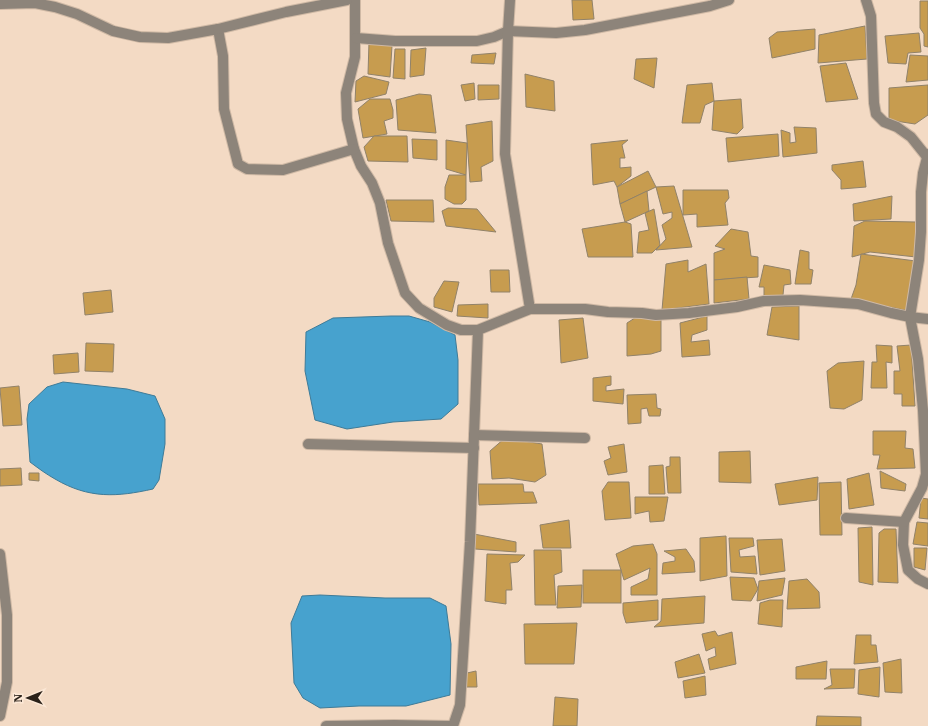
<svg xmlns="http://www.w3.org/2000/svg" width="928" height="726" font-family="'IBM Plex Serif',serif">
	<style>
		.water { fill: #47a2ce; stroke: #3e7b98 }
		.building { fill: #c79c4f; stroke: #918269 }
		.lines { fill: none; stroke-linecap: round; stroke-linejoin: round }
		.minor-casing { stroke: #cfb9a5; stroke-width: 12 }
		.minor { stroke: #8d847a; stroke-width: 10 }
	</style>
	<rect width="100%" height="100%" fill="#f3dac4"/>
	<g class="water">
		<polygon points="391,316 409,316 430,322 455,335 458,360 458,404 441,419 393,422 347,429 315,420 305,371 306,332 333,318"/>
		<path d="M63,382L127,389L155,396L165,419V444L159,480L153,489C117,497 89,499 55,479C46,474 38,468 30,462L27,419L29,404L47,387Z"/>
		<polygon points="320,595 385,598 430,598 446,606 451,644 450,695 406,706 359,706 320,708 303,698 294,683 291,623 302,596"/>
	</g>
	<g class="building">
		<polygon points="572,0 592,0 594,19 573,20"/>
		<polygon points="920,1 928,1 928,47 924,46 924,34 920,28"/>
		<polygon points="865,26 867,59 818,63 819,35"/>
		<polygon points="815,29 815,49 772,58 769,38 777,32"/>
		<polygon points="919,33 921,52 908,53 906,64 888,63 885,36"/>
		<polygon points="369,42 392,46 390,77 368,74"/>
		<polygon points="426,48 424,75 410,77 411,50"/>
		<polygon points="395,49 405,49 405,79 393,78"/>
		<polygon points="496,53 494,64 471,63 472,55"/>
		<polygon points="910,55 928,56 928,80 906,82"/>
		<polygon points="657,58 654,88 634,79 636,59"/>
		<polygon points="846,63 858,99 826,102 820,66"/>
		<polygon points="525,74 554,81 555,111 526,107"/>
		<polygon points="364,76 389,82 386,94 355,102 356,81"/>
		<polygon points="474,83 475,99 465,101 461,85"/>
		<polygon points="712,83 714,101 705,105 700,123 682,123 687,85"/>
		<polygon points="478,85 499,85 499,99 478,100"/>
		<polygon points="928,85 928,115 915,124 889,120 889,88"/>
		<polygon points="419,94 431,95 436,133 398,130 396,100"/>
		<polygon points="370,99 390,99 393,110 393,118 384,121 387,134 363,138 358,109"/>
		<polygon points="741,99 743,128 737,134 712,130 714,101"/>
		<polygon points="492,121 493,161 481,167 482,181 470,182 466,125"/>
		<polygon points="794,127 816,128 817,153 783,157 781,130 790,133 790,143 796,142"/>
		<polygon points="778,134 779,156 728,162 726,138"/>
		<polygon points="374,136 407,136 408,162 368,161 364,147"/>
		<polygon points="412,139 437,140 437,160 413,158"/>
		<polygon points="446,140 467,143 466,175 446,169"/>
		<polygon points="628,140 622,145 625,158 620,158 620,168 631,167 631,176 617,187 614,181 593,185 591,144"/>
		<polygon points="863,161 866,187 841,189 841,180 832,170 832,165"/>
		<polygon points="648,171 656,187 620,204 617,187"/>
		<polygon points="449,175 466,175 466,200 462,204 454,204 445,199 445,187"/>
		<polygon points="674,186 692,247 656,250 666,239 662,225 672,218 672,212 663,214 656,187"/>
		<polygon points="683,190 728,190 729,198 725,203 728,225 697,227 697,214 683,215"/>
		<polygon points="647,191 649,211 625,222 620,204"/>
		<polygon points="892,196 891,219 854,221 853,204"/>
		<polygon points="386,200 433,200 434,222 391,221"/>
		<polygon points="448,208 477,209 496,232 446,226 442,211"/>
		<polygon points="654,209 660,245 652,253 637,253 639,232 649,230 645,213"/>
		<polygon points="865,221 916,222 916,257 870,252 852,257 854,226"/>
		<polygon points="625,222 631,224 633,257 588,257 582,229"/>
		<polygon points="731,229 748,232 751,256 758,257 758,277 714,280 714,253 725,249 715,246"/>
		<polygon points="800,250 809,252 809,269 813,270 811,284 795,284"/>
		<polygon points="861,254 916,261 909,311 851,299 856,285"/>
		<polygon points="688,260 688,272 706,264 709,304 662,310 666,264"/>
		<polygon points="764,265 790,270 791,284 784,285 783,295 764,297 764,287 759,287"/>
		<polygon points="490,270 509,270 510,292 491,292"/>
		<polygon points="747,277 749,299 714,303 714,280"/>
		<polygon points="444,281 459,282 452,312 434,307 434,298"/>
		<polygon points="111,290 113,312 85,315 83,293"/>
		<polygon points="488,304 488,318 457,316 458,305"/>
		<polygon points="799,306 799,340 767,335 772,307"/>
		<polygon points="638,316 661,319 661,351 651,354 627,356 627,323"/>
		<polygon points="707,316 707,330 692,335 691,342 709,340 710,355 682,357 680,323"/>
		<polygon points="583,318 588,358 561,363 559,320"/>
		<polygon points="86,343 114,344 113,372 85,371"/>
		<polygon points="876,345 892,346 892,363 886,362 887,388 871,388 872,362 877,362"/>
		<polygon points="911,345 915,406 902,406 902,394 894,394 894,371 900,371 897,346"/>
		<polygon points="78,353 79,372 54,374 53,355"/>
		<polygon points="864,361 862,400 844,409 830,408 827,371 838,363"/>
		<polygon points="611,376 611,385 606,386 606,391 624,389 623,404 593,401 593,378"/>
		<polygon points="19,386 22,425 3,426 0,388"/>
		<polygon points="656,394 657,408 661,409 660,416 649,416 647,408 641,409 641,423 628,424 627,395"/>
		<polygon points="873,431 906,431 905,448 913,449 915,468 877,469 880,455 873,455"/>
		<polygon points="505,438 542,444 546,475 535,482 509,478 492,479 490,451"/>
		<polygon points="624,444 627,472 608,475 604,461 611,458 608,447"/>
		<polygon points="750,451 751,483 719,482 719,452"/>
		<polygon points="670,457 680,457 681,493 668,493 666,467 670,466"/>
		<polygon points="663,465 665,494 649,494 649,466"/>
		<polygon points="21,468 22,485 0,486 0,469"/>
		<polygon points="880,471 906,484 905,491 881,488"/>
		<polygon points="29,473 39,473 39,481 29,480"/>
		<polygon points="869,473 874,505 849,509 847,479"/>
		<polygon points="818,477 817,500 779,505 775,484"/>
		<polygon points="608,482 629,482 631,518 605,520 602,491"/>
		<polygon points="841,482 842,535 820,535 819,483"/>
		<polygon points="478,484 523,484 524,492 533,492 537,503 479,505"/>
		<polygon points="635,497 668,497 664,521 650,522 649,511 635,514"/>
		<polygon points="921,498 928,499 928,519 919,518"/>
		<polygon points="569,520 571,548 543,548 540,525"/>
		<polygon points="917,522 928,523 928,546 913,544"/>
		<polygon points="872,527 873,585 859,582 858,528"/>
		<polygon points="884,529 896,529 898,583 878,582 879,533"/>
		<polygon points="474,534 516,542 516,552 475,549"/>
		<polygon points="726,536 727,576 700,581 700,538"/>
		<polygon points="729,538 753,538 754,546 739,550 740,557 755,556 757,574 731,572"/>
		<polygon points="782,539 785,571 760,575 757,540"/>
		<polygon points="653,544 657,554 657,595 631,595 631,587 648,579 650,568 624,580 616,554 633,546"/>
		<polygon points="914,548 927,548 925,570 914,567"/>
		<polygon points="686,549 694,561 695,572 662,574 663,563 675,561 675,557 664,551"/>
		<polygon points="534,550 561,550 562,572 554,575 556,605 535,605"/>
		<polygon points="487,554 525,555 518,562 510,563 512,590 506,590 506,604 485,601"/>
		<rect x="583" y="570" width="38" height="33"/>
		<polygon points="730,577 754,578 758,589 751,601 732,600"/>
		<polygon points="785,578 782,595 757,601 759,581"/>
		<polygon points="807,579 819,592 820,608 787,609 789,581"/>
		<polygon points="582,585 581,607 557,608 558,586"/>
		<polygon points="705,596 704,623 654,627 661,621 662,599"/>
		<polygon points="658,600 658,620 626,623 623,613 623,603"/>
		<polygon points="770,600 783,600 782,627 758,624 760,603"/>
		<polygon points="577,623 574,664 525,664 524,624"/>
		<polygon points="715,631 718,636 732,632 736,664 710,670 708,659 716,656 715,647 706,651 702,634"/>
		<polygon points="856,635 871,635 871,645 876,645 878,662 854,664"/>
		<polygon points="699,654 705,673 678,678 675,662"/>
		<polygon points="901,659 902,693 885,692 883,663"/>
		<polygon points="827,661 826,679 796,679 796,667"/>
		<polygon points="880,667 879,697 858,694 859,670"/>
		<polygon points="830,669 855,669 854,688 824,689 832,685"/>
		<polygon points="476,671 477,687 465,687 467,673"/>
		<polygon points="705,676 706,695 685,698 683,681"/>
		<polygon points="555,697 578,699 577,726 553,726"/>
		<polygon points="817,716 861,717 861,726 816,726"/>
	</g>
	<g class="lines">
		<defs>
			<g id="minor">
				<polyline points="355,0 355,57 346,93 347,119 354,149 361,166 372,183 380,203 388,243 405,293 419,308 447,325 461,330 478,330"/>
				<polyline points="866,0 871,16 874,103 876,114 884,122 897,127 911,137 927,157"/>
				<polyline points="0,4 35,3 55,7 77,14 113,31 140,37 168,38 218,29 223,56 224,109 238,164 247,169 283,170 354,149"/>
				<polyline points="218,29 286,12 347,0"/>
				<polyline points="356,38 395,41 477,41 494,37 508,31 556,33 585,30 710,6 729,0"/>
				<polyline points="928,154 923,173 921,192 921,232 919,260 910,317 918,359 923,410 926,474 922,488 904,522 903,545 908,570 918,579 928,584"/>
				<polyline points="530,309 585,309 608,312 642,313 656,315 689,313 737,307 764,301 800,300 858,304 891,313 910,317 928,319"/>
				<polyline points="474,435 585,438"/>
				<polyline points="308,444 474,448"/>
				<polyline points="846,518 904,522"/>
				<polyline points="0,554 7,615 7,682 0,716"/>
				<polyline points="326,726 394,725 453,726"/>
				<polyline points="453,726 460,705 470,542 478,330 530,309 505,154 508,31 510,0"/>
			</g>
		</defs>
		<use href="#minor" class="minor-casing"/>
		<use href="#minor" class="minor"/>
	</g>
	<g transform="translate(28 698) rotate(269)" stroke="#fce8d6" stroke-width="3" paint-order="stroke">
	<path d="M0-3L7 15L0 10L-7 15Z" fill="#2a2119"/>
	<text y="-6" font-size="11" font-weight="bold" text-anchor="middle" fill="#2a2119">N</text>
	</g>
</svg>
